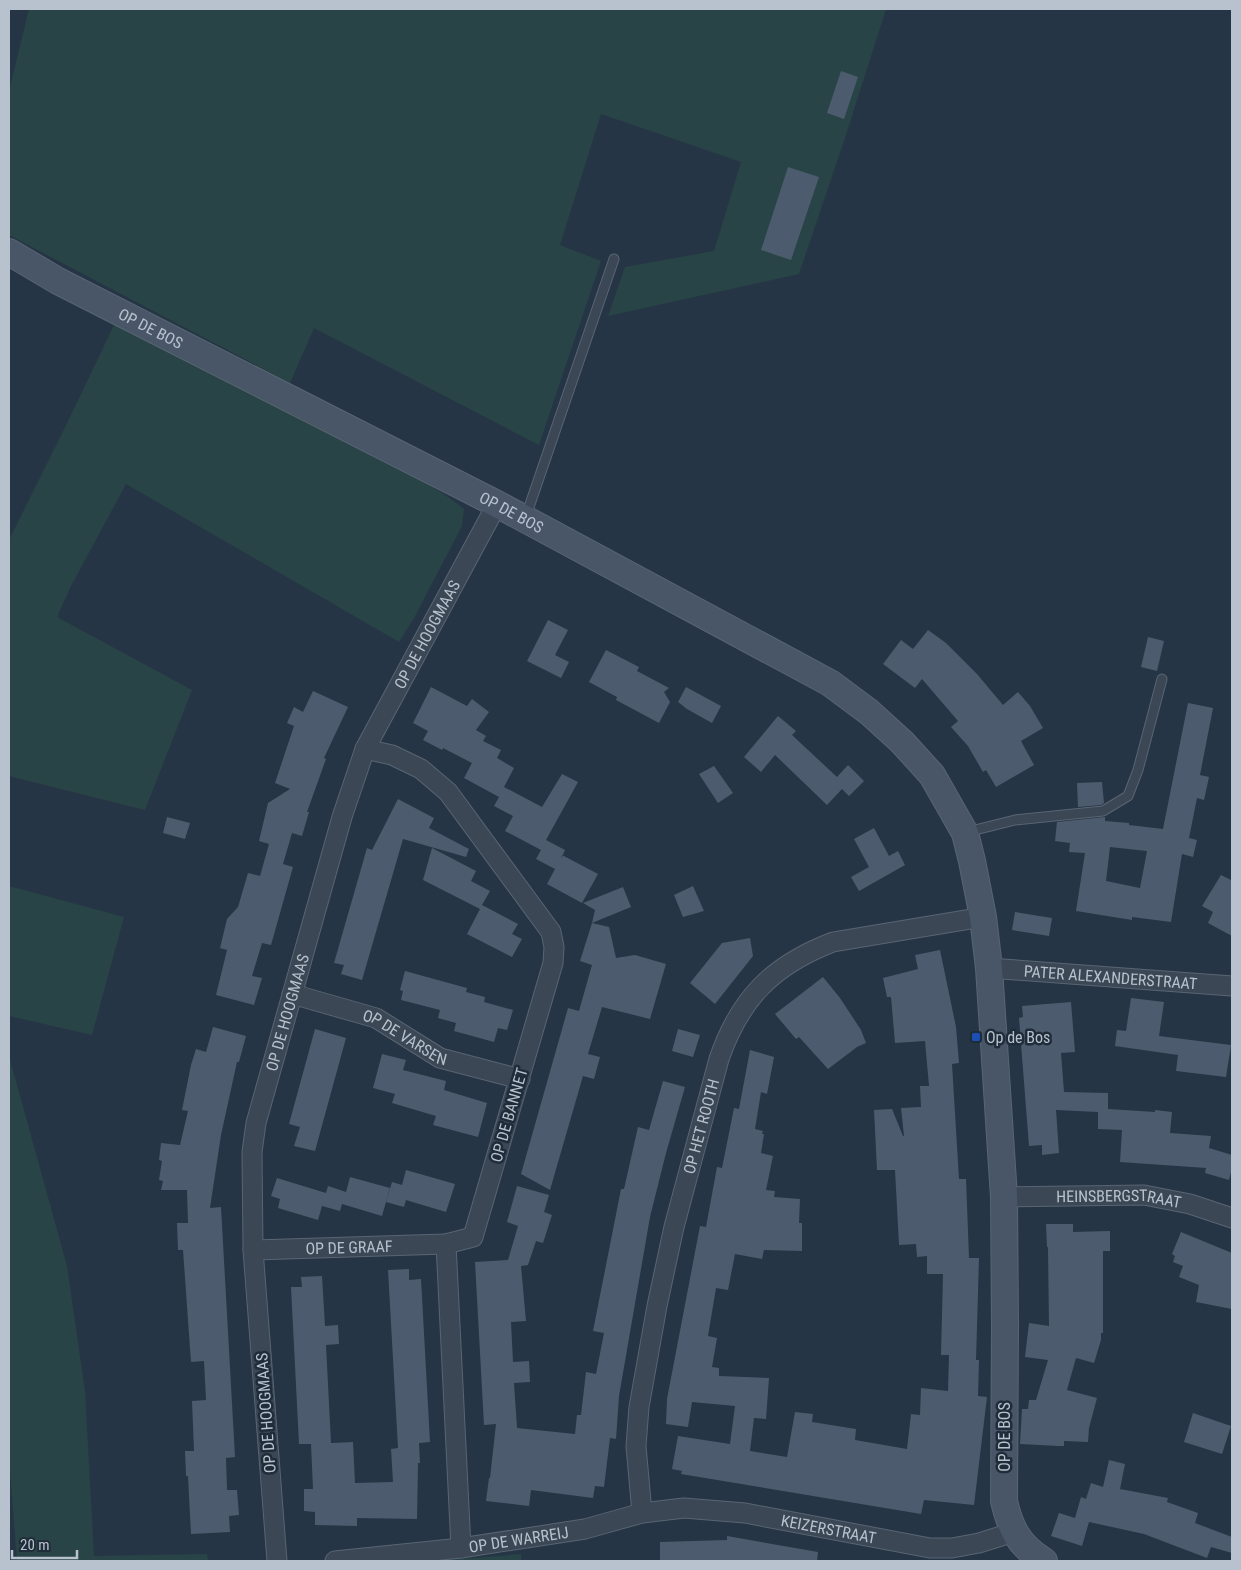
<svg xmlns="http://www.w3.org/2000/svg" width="1241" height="1570" font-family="'Roboto Condensed',sans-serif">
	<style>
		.green { fill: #284446 }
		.building { fill: #4c5c6e; fill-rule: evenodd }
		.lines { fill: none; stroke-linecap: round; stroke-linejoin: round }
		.lane-casing { stroke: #596572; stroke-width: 11 }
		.street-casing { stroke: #596572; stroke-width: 21 }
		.secondary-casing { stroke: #596572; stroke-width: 28 }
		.lane { stroke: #3b4754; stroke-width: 9 }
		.street { stroke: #3b4754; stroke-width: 19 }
		.secondary { stroke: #485668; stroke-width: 26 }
		.transit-dot { fill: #1a4fb4; stroke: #1f2c3a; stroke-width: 2 }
		.labels { text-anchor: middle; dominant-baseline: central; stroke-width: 5; stroke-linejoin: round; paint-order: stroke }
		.street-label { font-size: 16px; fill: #b8c2ce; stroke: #1f2c3a }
		.poi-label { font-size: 16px; fill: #b8c2ce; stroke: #1f2c3a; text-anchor: start }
	</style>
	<rect width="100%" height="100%" fill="#263545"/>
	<g class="green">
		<polygon points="29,9 886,9 846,135 799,274 608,316 625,267 714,251 741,162 601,114 560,245 601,261 539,445 314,328 290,383 9,235 9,91"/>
		<path d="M115,323C193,363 271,402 349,443C387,463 430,481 464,509L462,526L414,618L399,642L126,484L71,586L57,617L192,690L145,810L9,776V540L71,415Z"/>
		<polygon points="9,886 124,917 92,1035 9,1016"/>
		<polygon points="9,1056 67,1266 85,1391 94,1556 207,1554 208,1561 17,1561 9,1458"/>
		<polygon points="521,1554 521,1561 436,1561"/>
	</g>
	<g class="building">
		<polygon points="841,71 858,77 844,119 827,113"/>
		<polygon points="788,167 819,177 791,260 761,250"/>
		<polygon points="548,620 568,630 555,655 569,662 561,678 527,661"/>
		<polygon points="928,630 946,643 977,674 1003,705 1018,692 1030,706 1043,728 1021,741 1034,765 996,787 986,770 983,772 968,746 951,727 958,721 922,679 915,688 883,664 901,640 913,649"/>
		<polygon points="1148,637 1164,641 1157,671 1141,667"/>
		<polygon points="606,650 639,667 637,671 669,688 664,692 670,702 659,723 616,700 617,697 589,682"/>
		<polygon points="431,687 467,706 472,699 489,712 476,730 486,736 483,741 501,750 497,758 514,768 504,787 542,807 562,774 578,782 546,840 565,850 561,859 562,855 598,874 582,903 547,884 555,869 536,859 541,850 505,831 513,816 494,806 499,797 464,778 472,763 443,748 442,750 423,740 428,731 413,723"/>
		<polygon points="686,687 721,706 712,723 687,709 678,702"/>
		<polygon points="313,691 348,707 324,758 326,759 307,812 309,812 302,836 292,833 283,864 293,867 271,945 262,943 252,976 262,978 254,1005 216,995 227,950 220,948 227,919 238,907 248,873 260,876 269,844 259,841 268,803 290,789 275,783 294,726 287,723 294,707 303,712"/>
		<path d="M1188,703L1213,708L1200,775L1209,777L1204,800L1197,798L1189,838L1197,840L1193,857L1182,854L1171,922L1132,917V920L1076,911L1085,853L1069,852L1070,843L1055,841L1057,822L1105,817V821L1129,823V825L1163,829ZM1110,847L1147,851L1140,888L1106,881Z"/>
		<polygon points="778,716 796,731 792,735 837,777 848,765 864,781 849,796 842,789 827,805 775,755 761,772 744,757"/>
		<polygon points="714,766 733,793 718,803 699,774"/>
		<polygon points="1102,782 1104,803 1101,805 1078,807 1077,783"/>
		<polygon points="398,799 434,818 429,828 469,849 466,857 403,839 362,980 341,974 344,965 334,963 367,848 372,850"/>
		<polygon points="167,817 190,823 185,839 163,833"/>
		<polygon points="874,828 889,856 898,851 905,865 859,891 851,877 869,867 854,839"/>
		<polygon points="432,848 476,871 471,881 490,891 482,905 518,924 512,934 522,939 512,957 467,934 480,909 423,880"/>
		<polygon points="1221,875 1231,880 1232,878 1232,936 1208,923 1213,912 1202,906"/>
		<polygon points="693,886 704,911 683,917 674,895"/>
		<polygon points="623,887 631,907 592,923 595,910 583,903"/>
		<polygon points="1015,912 1052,918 1049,936 1012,930"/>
		<polygon points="592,923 609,927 616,958 635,955 666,964 650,1019 602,1007 588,1054 600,1057 594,1079 583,1076 550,1190 521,1174 568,1008 579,1011 592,965 580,961"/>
		<polygon points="750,938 753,956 715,1004 690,983 722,943"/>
		<polygon points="940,950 956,1027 959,1063 952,1064 959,1179 966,1179 969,1258 979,1258 976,1360 979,1360 978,1396 987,1397 974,1505 924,1500 921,1514 681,1474 682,1471 672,1469 678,1436 730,1444 735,1406 692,1402 688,1427 666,1424 667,1399 700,1226 706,1227 717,1167 722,1168 734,1108 739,1109 750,1050 774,1057 767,1094 761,1092 755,1129 763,1131 762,1134 764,1134 761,1153 773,1156 766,1190 775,1191 774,1197 800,1199 799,1223 802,1223 802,1251 764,1250 762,1259 735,1254 728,1290 716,1288 708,1336 717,1338 712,1367 719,1368 719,1376 769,1378 766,1419 754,1418 750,1451 787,1457 795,1412 813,1414 812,1422 856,1429 855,1440 907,1449 911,1414 920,1415 921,1388 948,1391 949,1355 941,1355 943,1274 927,1274 927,1256 917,1257 916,1244 899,1245 895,1170 877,1170 874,1110 892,1109 903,1136 904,1136 901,1108 921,1107 920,1086 929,1086 925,1041 895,1043 891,997 887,997 883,978 918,969 915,955"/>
		<polygon points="405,971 467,988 466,992 485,997 484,1002 513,1010 507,1030 498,1028 494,1042 454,1031 456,1023 438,1018 440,1010 401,1000 403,991 400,990"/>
		<polygon points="823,977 840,998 861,1030 866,1043 857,1047 828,1069 799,1037 796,1039 775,1014"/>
		<polygon points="1131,998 1164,1002 1159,1036 1231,1045 1226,1077 1176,1071 1178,1055 1115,1046 1117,1030 1126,1031"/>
		<polygon points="1071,1002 1075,1052 1061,1053 1064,1092 1108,1093 1108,1109 1155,1112 1155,1110 1172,1112 1170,1133 1211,1136 1209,1148 1232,1155 1232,1168 1229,1180 1205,1173 1206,1168 1120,1162 1122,1130 1098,1129 1098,1112 1056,1110 1059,1153 1042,1155 1042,1145 1029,1146 1019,1018 1023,1017 1022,1006"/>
		<polygon points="213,1027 246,1036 239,1062 237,1062 221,1135 210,1208 221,1207 235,1457 226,1458 227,1490 237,1490 239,1515 229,1516 230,1532 191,1534 188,1476 186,1476 185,1451 194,1451 192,1401 206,1400 204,1361 191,1362 183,1250 178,1250 177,1223 188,1223 187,1190 161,1190 163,1181 159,1180 162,1161 159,1160 161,1143 180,1145 188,1111 182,1110 191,1065 196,1049 206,1052"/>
		<polygon points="315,1029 346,1038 315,1151 294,1146 300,1127 289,1124"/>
		<polygon points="678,1029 700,1035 693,1057 672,1051"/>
		<polygon points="382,1054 406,1060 403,1070 446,1081 444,1090 487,1103 478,1137 433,1125 436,1116 392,1103 395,1094 373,1088"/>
		<polygon points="663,1081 685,1087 666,1153 650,1217 619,1396 616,1439 610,1438 604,1487 595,1486 593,1498 531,1490 529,1506 486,1501 489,1478 490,1478 496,1424 484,1425 475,1262 508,1260 518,1226 507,1222 517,1186 549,1195 544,1212 552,1215 543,1243 536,1241 528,1265 521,1266 526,1321 511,1322 513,1362 529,1361 530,1382 514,1383 517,1428 575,1434 577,1415 581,1415 586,1372 596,1374 604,1333 593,1331 621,1189 624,1189 638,1127 649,1130"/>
		<polygon points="406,1170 455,1184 446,1212 406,1200 404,1207 386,1202 392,1182 402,1185"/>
		<polygon points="350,1177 390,1188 382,1216 342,1204 340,1211 322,1206 318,1220 278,1208 280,1199 271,1196 277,1178 326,1193 328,1186 346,1192"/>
		<polygon points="1046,1224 1073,1224 1073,1232 1110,1231 1110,1251 1103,1251 1103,1333 1101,1333 1101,1340 1094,1363 1076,1358 1067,1390 1097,1398 1089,1428 1088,1442 1064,1441 1064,1446 1059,1446 1020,1444 1022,1409 1028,1409 1029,1400 1036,1400 1048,1360 1025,1357 1029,1323 1049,1326 1048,1247 1047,1247"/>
		<polygon points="1181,1232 1232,1253 1232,1309 1196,1302 1199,1285 1179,1277 1183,1266 1173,1262 1175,1256 1172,1254"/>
		<polygon points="409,1269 409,1280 421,1279 430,1442 419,1443 420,1463 418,1463 417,1519 357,1518 357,1526 315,1525 315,1512 304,1511 304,1489 313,1489 311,1444 299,1444 291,1287 302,1287 301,1277 322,1276 325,1326 338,1325 339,1344 326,1345 331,1443 353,1442 355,1483 393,1482 391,1449 398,1448 388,1270"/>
		<polygon points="1193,1413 1231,1426 1222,1454 1184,1442"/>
		<polygon points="1109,1460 1125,1464 1120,1489 1168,1498 1167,1502 1198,1513 1195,1523 1232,1537 1232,1553 1211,1547 1207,1558 1144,1534 1089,1522 1082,1546 1051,1536 1059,1513 1075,1518 1081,1497 1086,1499 1091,1483 1103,1487"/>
		<polygon points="727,1536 818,1552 817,1561 660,1561 660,1542 727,1540"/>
	</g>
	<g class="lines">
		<defs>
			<g id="lane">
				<polyline points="526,516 614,259"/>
				<polyline points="967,832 1015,820 1103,811 1128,796 1138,770 1162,679"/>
			</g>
			<g id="street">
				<polyline points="365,749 392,755 421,769 448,792 551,932 554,947 553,963 473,1237 446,1244 461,1548"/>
				<path id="s1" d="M989,968L1232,986"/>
				<path id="s2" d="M292,994L376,1018L440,1058L520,1079"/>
				<path id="s3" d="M1004,1197L1144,1195L1190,1204L1232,1218"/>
				<path id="s4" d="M253,1250L446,1244"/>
				<path id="s5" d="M642,1513L636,1446L639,1407L657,1306L674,1227L719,1059C740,998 773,965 833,942L983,917"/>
				<path id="s6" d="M277,1561L253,1250L252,1152L256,1123L342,817L365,749L497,504"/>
				<path id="s7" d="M335,1561L461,1548L585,1529L642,1513L684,1508L745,1513L930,1548H952L979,1543L1014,1532"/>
			</g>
			<g id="secondary">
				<path id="s8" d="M9,252L58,281L497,504L830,683L869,712L902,742L932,775L965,833L972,861L983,917L989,968L1004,1197L1005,1325L1004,1501C1010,1528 1019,1546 1044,1561"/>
			</g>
		</defs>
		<use href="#lane" class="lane-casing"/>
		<use href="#street" class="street-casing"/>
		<use href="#secondary" class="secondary-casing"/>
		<use href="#lane" class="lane"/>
		<use href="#street" class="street"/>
		<use href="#secondary" class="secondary"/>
	</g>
	<rect class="transit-dot" x="971" y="1032" width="10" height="10" rx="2.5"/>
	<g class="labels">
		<g class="street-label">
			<text stroke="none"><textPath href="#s8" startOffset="161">OP DE BOS</textPath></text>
			<text stroke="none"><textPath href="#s8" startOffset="566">OP DE BOS</textPath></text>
			<text stroke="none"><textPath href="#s6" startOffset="959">OP DE HOOGMAAS</textPath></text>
			<text stroke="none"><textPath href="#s1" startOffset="122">PATER ALEXANDERSTRAAT</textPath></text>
			<text stroke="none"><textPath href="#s6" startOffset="554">OP DE HOOGMAAS</textPath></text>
			<text stroke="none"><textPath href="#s2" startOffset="122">OP DE VARSEN</textPath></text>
			<text transform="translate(509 1115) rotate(-74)">OP DE BANNET</text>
			<text stroke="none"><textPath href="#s5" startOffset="394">OP HET ROOTH</textPath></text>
			<text stroke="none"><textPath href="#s3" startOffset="115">HEINSBERGSTRAAT</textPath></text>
			<text stroke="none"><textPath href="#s4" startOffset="96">OP DE GRAAF</textPath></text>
			<text transform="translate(266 1413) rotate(-94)">OP DE HOOGMAAS</text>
			<text transform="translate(1004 1437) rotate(-90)">OP DE BOS</text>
			<text stroke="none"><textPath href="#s7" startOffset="500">KEIZERSTRAAT</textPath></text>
			<text stroke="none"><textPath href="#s7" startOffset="185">OP DE WARREIJ</textPath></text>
		</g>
		<g class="poi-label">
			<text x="986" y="1037">Op de Bos</text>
		</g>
	</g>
	<rect width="1241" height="1570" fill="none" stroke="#b8c2ce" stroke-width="20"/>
	<path d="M12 1550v8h65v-8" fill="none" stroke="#b8c2ce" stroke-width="2.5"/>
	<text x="20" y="1550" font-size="15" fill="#b8c2ce" stroke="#1f2c3a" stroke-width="4" paint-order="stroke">20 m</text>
</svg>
